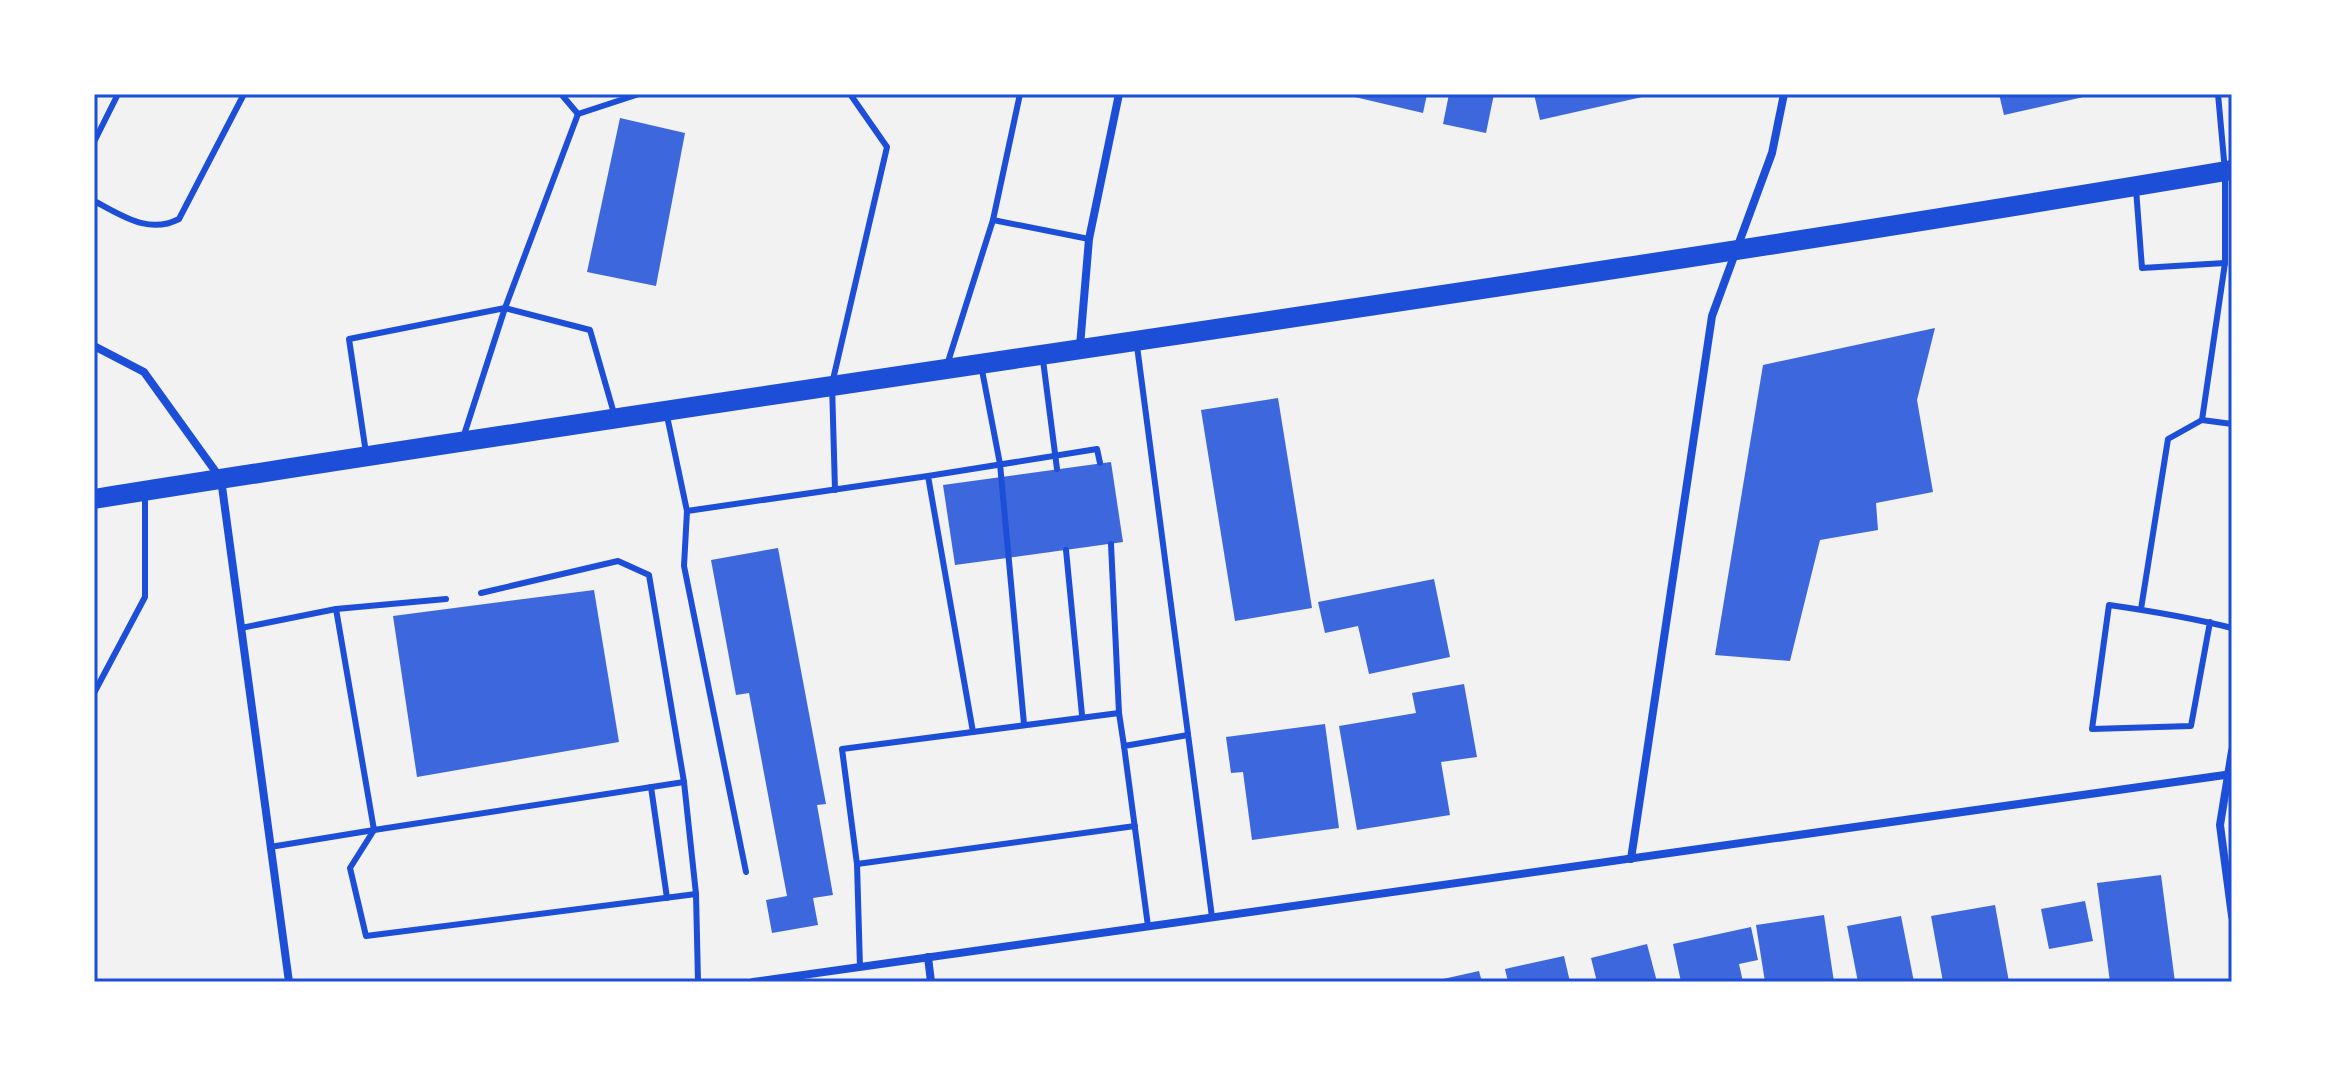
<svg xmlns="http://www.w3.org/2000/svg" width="2326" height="1076" font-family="Spectral,serif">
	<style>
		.building { fill: #3d67dc }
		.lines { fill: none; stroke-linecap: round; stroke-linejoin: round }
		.service { stroke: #1d4ed8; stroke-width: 6 }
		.minor { stroke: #1d4ed8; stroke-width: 8 }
		.primary { stroke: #1d4ed8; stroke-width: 20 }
		.neatline { fill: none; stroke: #1d4ed8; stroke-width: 3 }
	</style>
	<rect width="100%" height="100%" fill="#f2f2f2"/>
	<g class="building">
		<polygon points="1342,94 1427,94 1423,113"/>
		<polygon points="1449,94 1494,94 1486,133 1443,124"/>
		<polygon points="1534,94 1650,94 1651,95 1540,120"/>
		<polygon points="1999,94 2092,94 2092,95 2004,115"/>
		<polygon points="620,118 685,133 656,286 587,272"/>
		<polygon points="1935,328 1917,400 1933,492 1876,503 1878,530 1820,540 1790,661 1715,655 1763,365"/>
		<polygon points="1278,398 1312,608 1235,621 1201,410"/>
		<polygon points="1111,462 1123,542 955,565 943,485"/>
		<polygon points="778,548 826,804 817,805 833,895 813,898 818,925 772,933 766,900 787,896 749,693 736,695 711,560"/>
		<polygon points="1434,579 1450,657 1369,674 1358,626 1325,633 1318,602"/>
		<polygon points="594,590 619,742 417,777 393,616"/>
		<polygon points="1464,684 1477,757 1441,762 1450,815 1357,830 1339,726 1416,713 1412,693"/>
		<polygon points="1325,724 1339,828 1252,840 1243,772 1231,773 1226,737"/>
		<polygon points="2161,875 2175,982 2110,982 2097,883"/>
		<polygon points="2085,901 2093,941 2049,949 2041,909"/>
		<polygon points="1995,905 2009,982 1943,982 1931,916"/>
		<polygon points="1824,915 1834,982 1765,982 1756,925"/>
		<polygon points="1901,916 1914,982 1858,982 1847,926"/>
		<polygon points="1751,927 1758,960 1739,964 1743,982 1681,982 1673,944"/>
		<polygon points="1647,944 1657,982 1597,982 1591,958"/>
		<polygon points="1564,956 1570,982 1508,982 1505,969"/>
		<polygon points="1479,971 1482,982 1435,982 1434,981"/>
	</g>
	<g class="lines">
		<g class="service">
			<polyline points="561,94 578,114"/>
			<polyline points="1020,94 993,220 1089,239"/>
			<polyline points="2218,94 2225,171 2225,263 2202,420 2232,424"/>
			<polyline points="94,142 118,94"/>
			<polyline points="2136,189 2142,268 2225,263"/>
			<path d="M94,201C122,215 148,235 179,219L244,94"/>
			<polyline points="1137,346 1212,917"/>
			<polyline points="1043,360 1057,469"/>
			<polyline points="947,365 993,220"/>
			<polyline points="981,365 1000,464 1024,724"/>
			<polyline points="667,416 687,511 928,476"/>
			<polyline points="463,438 505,308 578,114 639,94"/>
			<polyline points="366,453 349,339 505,308 590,330 615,417"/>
			<polyline points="835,490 832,384 887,147 850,94"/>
			<polyline points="687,511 684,566 746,872"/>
			<polyline points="1111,544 1119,713"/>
			<polyline points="1066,550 1082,715"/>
			<polyline points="481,593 618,561 649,575 684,782"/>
			<polyline points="336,609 374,830 684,782 696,894 698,982"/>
			<polyline points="2141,609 2168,439 2202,420"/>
			<path d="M2210,622L2191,726L2092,729L2109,605C2151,611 2192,618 2232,628"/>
			<polyline points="241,628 336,609 446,599"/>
			<polyline points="94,693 145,597 145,494"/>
			<polyline points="973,732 928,476 1097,449 1100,463"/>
			<polyline points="651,787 667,898"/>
			<polyline points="374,830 350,868 366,936 696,894"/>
			<polyline points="270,847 374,830"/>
			<polyline points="857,864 1135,826"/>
			<polyline points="1148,926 1124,746 1188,735"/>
			<polyline points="860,967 857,864 842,749 1119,713 1124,746"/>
		</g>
		<g class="minor">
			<polyline points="94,346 144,372 221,479 289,982"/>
			<polyline points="1080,346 1089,239 1119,94"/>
			<polyline points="2232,751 2220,825 2232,916"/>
			<polyline points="1631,859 1712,316 1772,153 1784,94"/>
			<polyline points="928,957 931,982"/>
			<polyline points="753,982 2232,774"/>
		</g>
		<path class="primary" d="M94,499C806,385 1521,290 2232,170"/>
	</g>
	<rect width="2326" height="1076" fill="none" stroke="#ffffff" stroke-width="192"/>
	<rect x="96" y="96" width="2134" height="884" class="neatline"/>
</svg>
